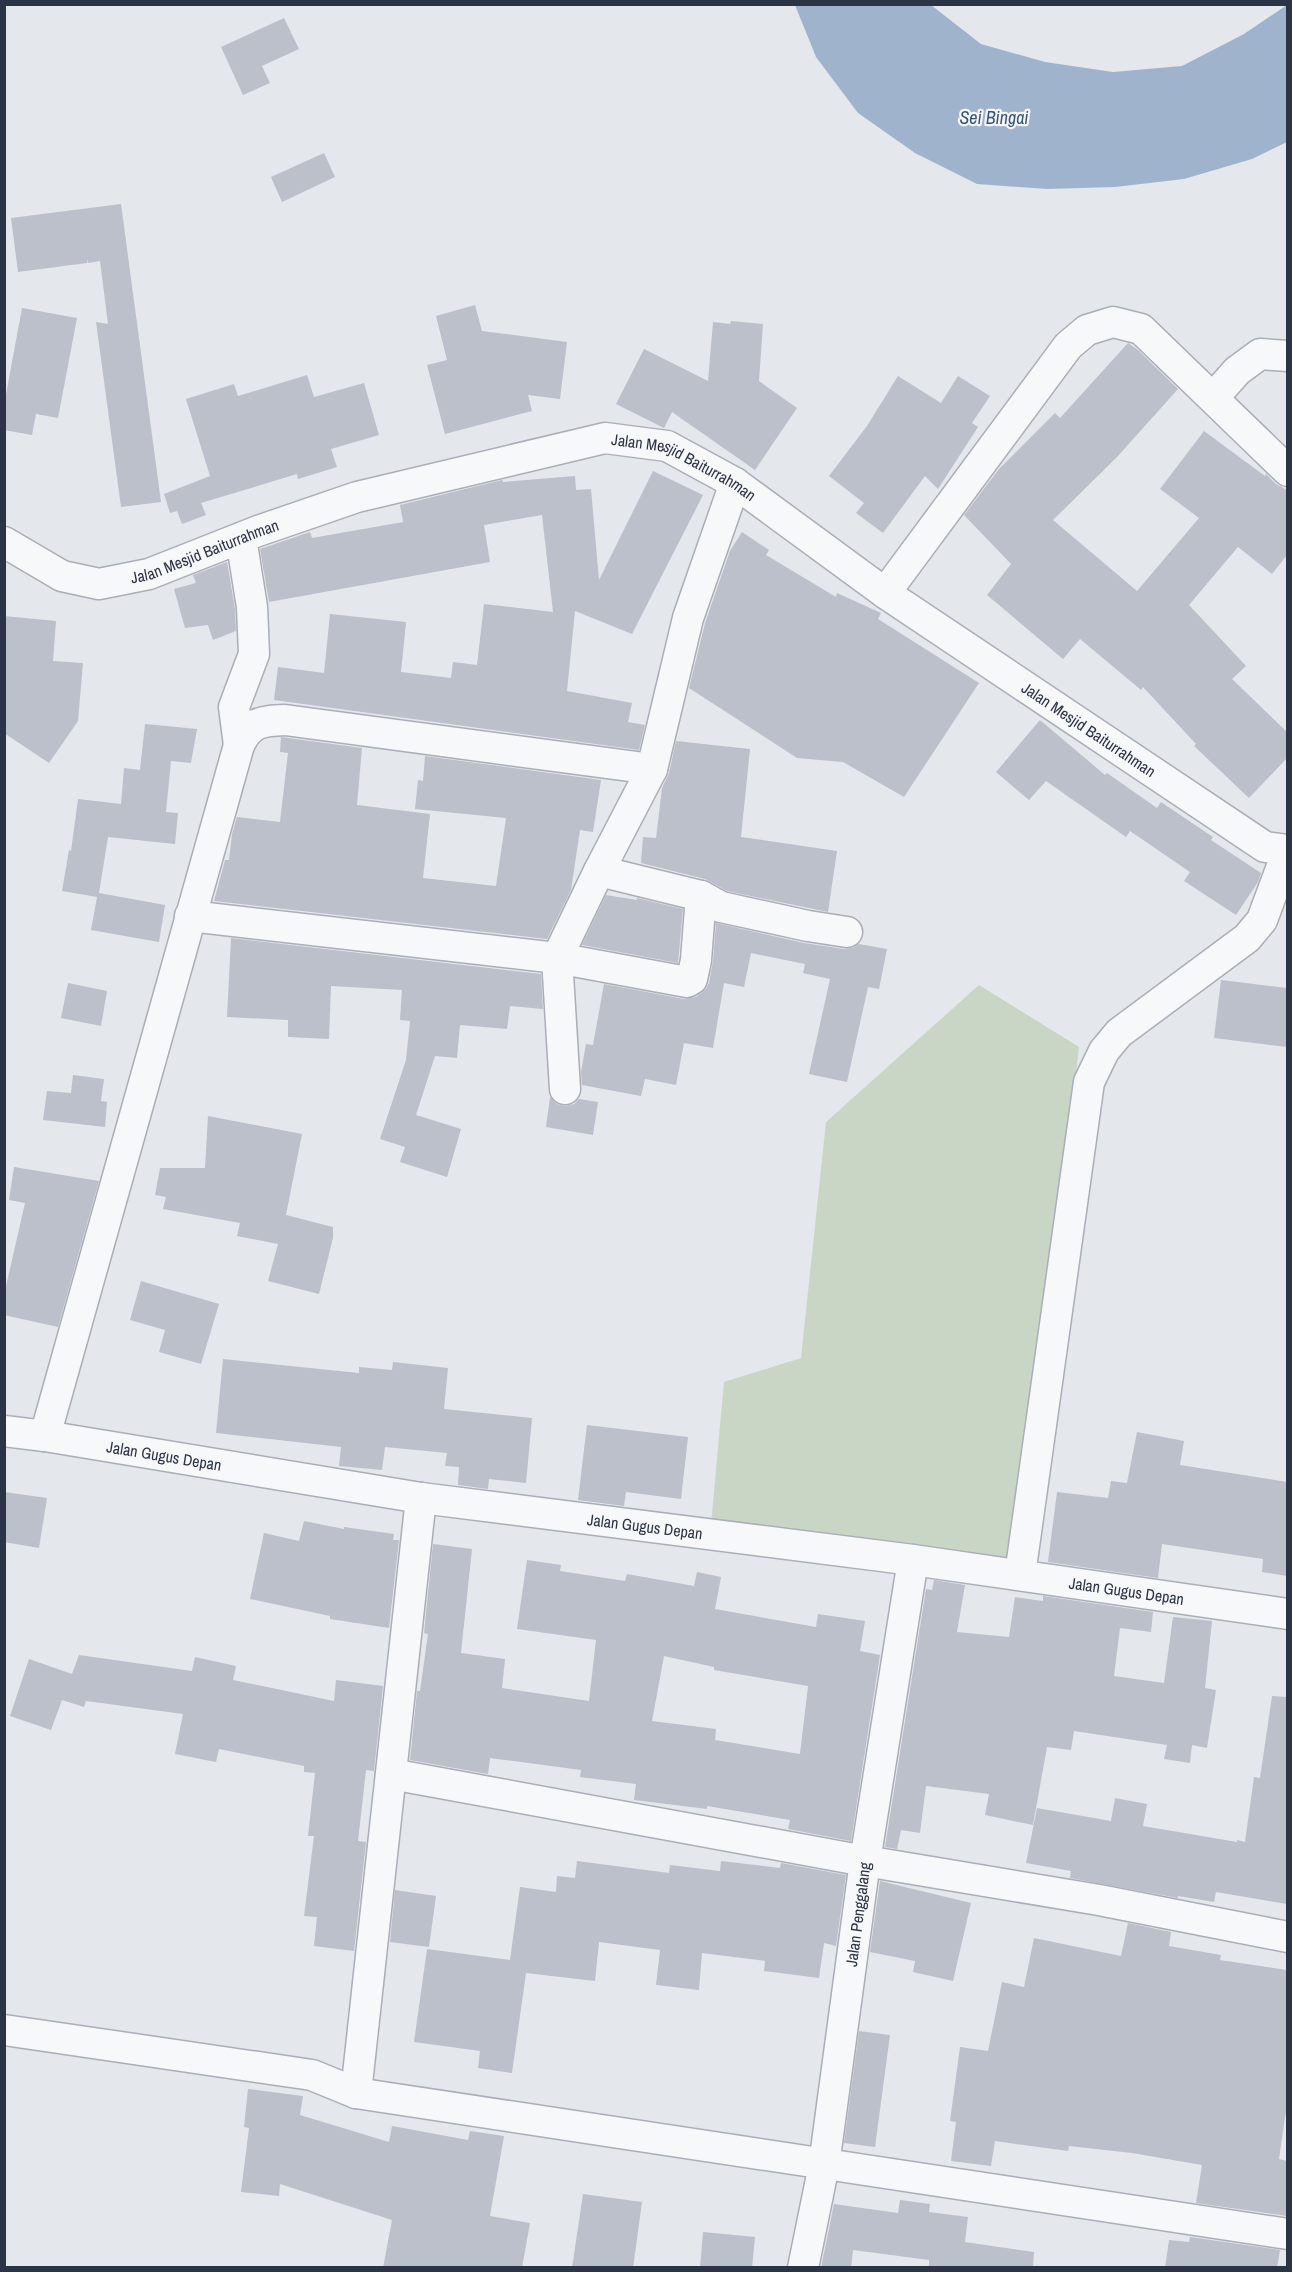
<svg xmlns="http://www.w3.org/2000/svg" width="1292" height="2272" font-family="'Archivo Narrow',sans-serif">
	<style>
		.green { fill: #c9d6c5 }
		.water { fill: #9fb4cc }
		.building { fill: #bbc0ca; fill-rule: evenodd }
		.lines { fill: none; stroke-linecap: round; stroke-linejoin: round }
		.street-casing { stroke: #a9aeb7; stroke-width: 33 }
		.street { stroke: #f7f8fa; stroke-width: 30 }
		.labels { text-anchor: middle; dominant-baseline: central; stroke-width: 4.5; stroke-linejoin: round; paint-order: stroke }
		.street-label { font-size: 16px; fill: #2b3445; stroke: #f4f6f9 }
		.water-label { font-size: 18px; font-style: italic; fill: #34527a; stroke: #f4f6f9 }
	</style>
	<rect width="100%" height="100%" fill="#e4e7ec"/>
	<polygon class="green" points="979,985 1079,1047 1019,1564 711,1525 724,1382 801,1358 826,1122"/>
	<polygon class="water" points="795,5 931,5 981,44 1045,62 1113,72 1182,66 1244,34 1287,5 1287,142 1252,159 1184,179 1115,187 1047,189 977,184 915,153 858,113 816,57"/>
	<g class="building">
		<polygon points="284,18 299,49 262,66 270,83 243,95 221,47"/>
		<polygon points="324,153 335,177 282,202 271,177"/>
		<polygon points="121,204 161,502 121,507 96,322 108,324 100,261 88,263 88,259 87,263 18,272 11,218"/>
		<polygon points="475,305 482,331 567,342 560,399 528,395 532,411 445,434 427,365 447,360 436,316"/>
		<polygon points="22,308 77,318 58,418 36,414 32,435 4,430 4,405"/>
		<polygon points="731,321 763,324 759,381 797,408 755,470 672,412 664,428 616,404 644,349 708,381 713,322 730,324"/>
		<polygon points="1128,343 1138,350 1178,389 1117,457 1053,520 1137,591 1199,518 1160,489 1204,431 1265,476 1266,474 1276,484 1287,490 1287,555 1272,574 1238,547 1189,605 1246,666 1232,679 1287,732 1287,758 1249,798 1194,746 1196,744 1143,687 1141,690 1080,639 1063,659 987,595 1011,564 964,515 999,469 1055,413 1060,418"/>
		<polygon points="307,375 314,397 364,383 379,435 331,449 337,467 298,479 297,474 201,503 206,515 182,524 177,511 170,513 164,494 210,476 186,399 234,384 238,396"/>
		<polygon points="898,376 941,403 958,376 990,396 972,423 978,427 938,489 925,476 883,533 856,513 864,503 829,476 867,426"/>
		<polygon points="653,471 703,495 632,634 575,611 567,691 632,703 628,722 645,725 639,750 274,700 278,667 324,673 330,614 406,622 401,672 451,678 453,662 477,665 484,604 553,612 542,515 484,525 490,562 269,602 260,549 310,532 312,538 403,522 400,505 502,480 503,482 575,476 576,490 591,489 599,580"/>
		<polygon points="742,532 769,550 766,555 836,597 837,593 881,613 878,619 979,683 904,797 843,762 797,758 689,688 705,623 730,551"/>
		<polygon points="227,562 235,609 236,631 213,640 208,625 185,628 174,589 196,583 193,575"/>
		<polygon points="4,616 56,621 53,661 83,663 78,721 49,763 4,733"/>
		<polygon points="1040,720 1105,775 1107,773 1157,808 1161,802 1213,837 1211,840 1261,873 1258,882 1236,915 1184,881 1190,872 1130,831 1126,837 1046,781 1029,800 996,772"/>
		<polygon points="145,724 197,729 191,763 171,761 166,812 178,813 175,844 108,837 99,893 165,905 159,942 91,930 97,897 62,891 69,850 71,851 78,799 121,804 124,768 140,770"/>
		<polygon points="281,737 362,748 357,805 430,814 423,878 496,886 506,818 415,809 418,780 423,781 425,756 601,780 593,832 580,830 571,890 547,939 214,901 225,860 229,860 232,834 237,817 280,822 288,753 280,752"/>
		<polygon points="676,741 750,749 741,837 837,851 828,912 727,891 705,879 641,863 643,837 656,838 662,788 669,773"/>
		<polygon points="606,895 637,900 637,898 683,909 678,963 582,945"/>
		<polygon points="716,923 804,943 844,949 853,948 859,944 887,949 879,989 868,987 847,1082 809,1074 830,979 803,973 805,964 751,953 744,987 724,983 713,1048 684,1043 676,1085 645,1079 641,1096 582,1085 581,1072 586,1044 593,1045 604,984 684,999 696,997 706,989 709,983 713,961"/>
		<polygon points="231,938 541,974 543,1009 510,1006 507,1029 460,1025 457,1058 435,1056 416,1115 461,1129 447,1177 400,1162 405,1147 380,1139 406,1060 410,1021 400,1020 402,990 331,986 329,1039 288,1037 288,1020 227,1017"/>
		<polygon points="1221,980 1287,988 1287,1047 1214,1038"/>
		<polygon points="68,983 107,991 101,1026 61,1018"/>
		<polygon points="73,1075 104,1079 101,1101 107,1102 105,1127 43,1120 47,1091 71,1093"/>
		<polygon points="550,1097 557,1104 565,1106 574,1104 579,1099 598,1102 593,1135 546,1127"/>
		<polygon points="208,1116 302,1134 286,1215 333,1227 333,1238 319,1294 268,1281 278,1244 237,1236 240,1223 163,1209 166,1197 155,1195 160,1168 205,1168"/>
		<polygon points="14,1167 99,1181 58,1327 4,1315 4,1295 25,1203 9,1200"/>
		<polygon points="141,1281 219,1304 201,1364 159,1352 165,1330 130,1320"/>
		<polygon points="223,1359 359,1373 359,1367 392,1370 393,1362 448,1368 444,1409 532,1418 526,1483 489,1479 488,1489 458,1485 459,1467 445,1466 447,1453 385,1447 382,1470 339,1466 341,1447 216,1433"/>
		<polygon points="587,1425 688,1437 681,1499 626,1492 624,1506 578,1500"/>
		<polygon points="1137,1432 1184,1441 1180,1465 1287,1482 1287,1576 1262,1572 1263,1559 1162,1544 1158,1578 1048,1562 1057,1492 1108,1498 1111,1481 1127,1483"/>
		<polygon points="4,1492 47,1498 39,1548 4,1542"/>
		<polygon points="304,1521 344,1529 344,1527 394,1534 393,1540 399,1540 389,1628 330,1619 330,1616 250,1599 264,1533 299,1541"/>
		<path d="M433,1544L472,1549L461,1653L505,1659L502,1688L589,1701L596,1640L517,1629L527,1560L561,1565L560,1571L625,1581L627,1574L694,1586L697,1572L721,1577L715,1609L816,1627L818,1614L865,1621L860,1651L880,1655L851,1841L788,1829L790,1820L707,1806V1809L634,1800L636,1784L580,1777L581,1770L490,1758L488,1774L410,1760L417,1691H420L428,1634L424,1633ZM664,1656L714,1667V1670L808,1686L800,1754L715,1740L716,1729L652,1721Z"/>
		<polygon points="934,1580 965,1585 957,1632 1009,1637 1015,1597 1043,1601 1043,1596 1153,1612 1151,1632 1120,1628 1114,1676 1164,1683 1173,1617 1212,1621 1205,1688 1216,1690 1207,1748 1192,1745 1190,1763 1164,1759 1167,1745 1074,1731 1071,1750 1047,1747 1033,1825 985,1815 989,1794 926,1786 920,1833 901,1830 897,1849 885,1847 926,1589 932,1590"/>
		<polygon points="79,1655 192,1671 195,1657 236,1666 233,1680 334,1701 336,1680 383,1686 374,1771 366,1770 358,1841 366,1842 354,1951 314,1946 317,1917 304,1916 314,1836 308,1836 315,1773 304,1772 304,1766 219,1749 216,1762 175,1754 183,1714 86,1701 84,1707 62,1700 51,1730 10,1716 29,1659 72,1674"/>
		<polygon points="1272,1696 1287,1697 1287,1904 1216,1892 1214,1902 1178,1896 1178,1898 1070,1878 1071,1871 1026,1863 1037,1808 1111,1821 1115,1798 1147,1804 1143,1826 1237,1842 1237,1840 1245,1842 1254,1777 1260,1778"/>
		<polygon points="577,1861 669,1873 670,1865 720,1871 721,1861 780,1868 781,1863 846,1875 836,1946 824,1943 819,1978 764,1971 765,1961 702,1953 699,1990 656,1985 660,1950 599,1942 595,1981 526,1973 512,2073 478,2068 480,2051 414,2042 427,1949 510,1960 520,1887 556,1892 557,1876 575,1878"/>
		<polygon points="880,1881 971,1903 953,1981 913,1972 915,1961 870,1952"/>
		<polygon points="395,1890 436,1896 429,1947 390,1942"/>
		<polygon points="1128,1923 1171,1932 1169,1946 1221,1955 1220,1960 1287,1970 1287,2104 1279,2159 1287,2161 1287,2216 1196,2203 1202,2165 1132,2153 1069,2146 1068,2151 995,2141 991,2166 951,2161 956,2122 950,2121 960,2047 988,2051 1002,1982 1024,1987 1034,1938 1121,1956"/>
		<polygon points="859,2031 890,2035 875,2147 844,2143"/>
		<polygon points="248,2089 303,2096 300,2115 389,2142 392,2126 468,2140 470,2131 504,2136 490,2216 530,2223 522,2268 383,2268 392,2220 280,2184 279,2196 241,2192 249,2128 244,2127"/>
		<polygon points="583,2194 642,2202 633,2268 572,2268"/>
		<polygon points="900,2200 930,2204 929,2212 968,2217 965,2242 1034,2252 1033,2268 929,2268 929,2260 853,2250 851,2268 821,2268 834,2204 898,2213"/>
		<polygon points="703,2232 755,2237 752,2268 700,2268"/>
		<polygon points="1190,2237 1280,2250 1277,2268 1165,2268 1169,2240 1189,2242"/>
	</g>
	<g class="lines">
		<defs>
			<g id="street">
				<polyline points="1213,398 1237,371 1260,354 1288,356"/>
				<path id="s1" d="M4,542L62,576L99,584L149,574L258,531L357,497L605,438L667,446L735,483L885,593L1265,847L1288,850"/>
				<polyline points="885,593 1068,346 1087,330 1113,322 1141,329 1288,471"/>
				<polyline points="239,745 234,707 254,654 252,607 241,538"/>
				<polyline points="599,871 701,896 721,907 808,926 847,932"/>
				<polyline points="190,916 557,958 687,982 692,979 696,960 701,896"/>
				<polyline points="565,1089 557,958 599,871 652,769 688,618 735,483"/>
				<path id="s2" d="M4,1431L45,1436L421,1498L913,1560L1288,1614"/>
				<path d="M45,1436L239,745C250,722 261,721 285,720L652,769"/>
				<polyline points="1020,1575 1089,1082 1104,1051 1119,1033 1247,938 1262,920 1288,850"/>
				<polyline points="391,1774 865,1861 1099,1900 1288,1937"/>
				<polyline points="4,2030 312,2075 356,2093 1288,2234"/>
				<polyline points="356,2093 421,1498"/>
				<path id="s3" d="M803,2268L824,2165L865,1861L913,1560"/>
			</g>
		</defs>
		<use href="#street" class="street-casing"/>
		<use href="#street" class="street"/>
	</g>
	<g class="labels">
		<g class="street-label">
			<text stroke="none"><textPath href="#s1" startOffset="718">Jalan Mesjid Baiturrahman</textPath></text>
			<text stroke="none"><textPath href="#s1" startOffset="216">Jalan Mesjid Baiturrahman</textPath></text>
			<text stroke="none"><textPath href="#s1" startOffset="1204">Jalan Mesjid Baiturrahman</textPath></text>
			<text stroke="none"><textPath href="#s2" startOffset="162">Jalan Gugus Depan</textPath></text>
			<text stroke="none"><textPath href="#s2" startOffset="648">Jalan Gugus Depan</textPath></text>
			<text stroke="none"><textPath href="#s2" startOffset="1134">Jalan Gugus Depan</textPath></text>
			<text stroke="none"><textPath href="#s3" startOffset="358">Jalan Penggalang</textPath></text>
		</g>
		<g class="water-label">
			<text x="994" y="117">Sei Bingai</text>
		</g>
	</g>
	<rect width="1292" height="2272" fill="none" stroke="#2b3445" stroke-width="12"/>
</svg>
